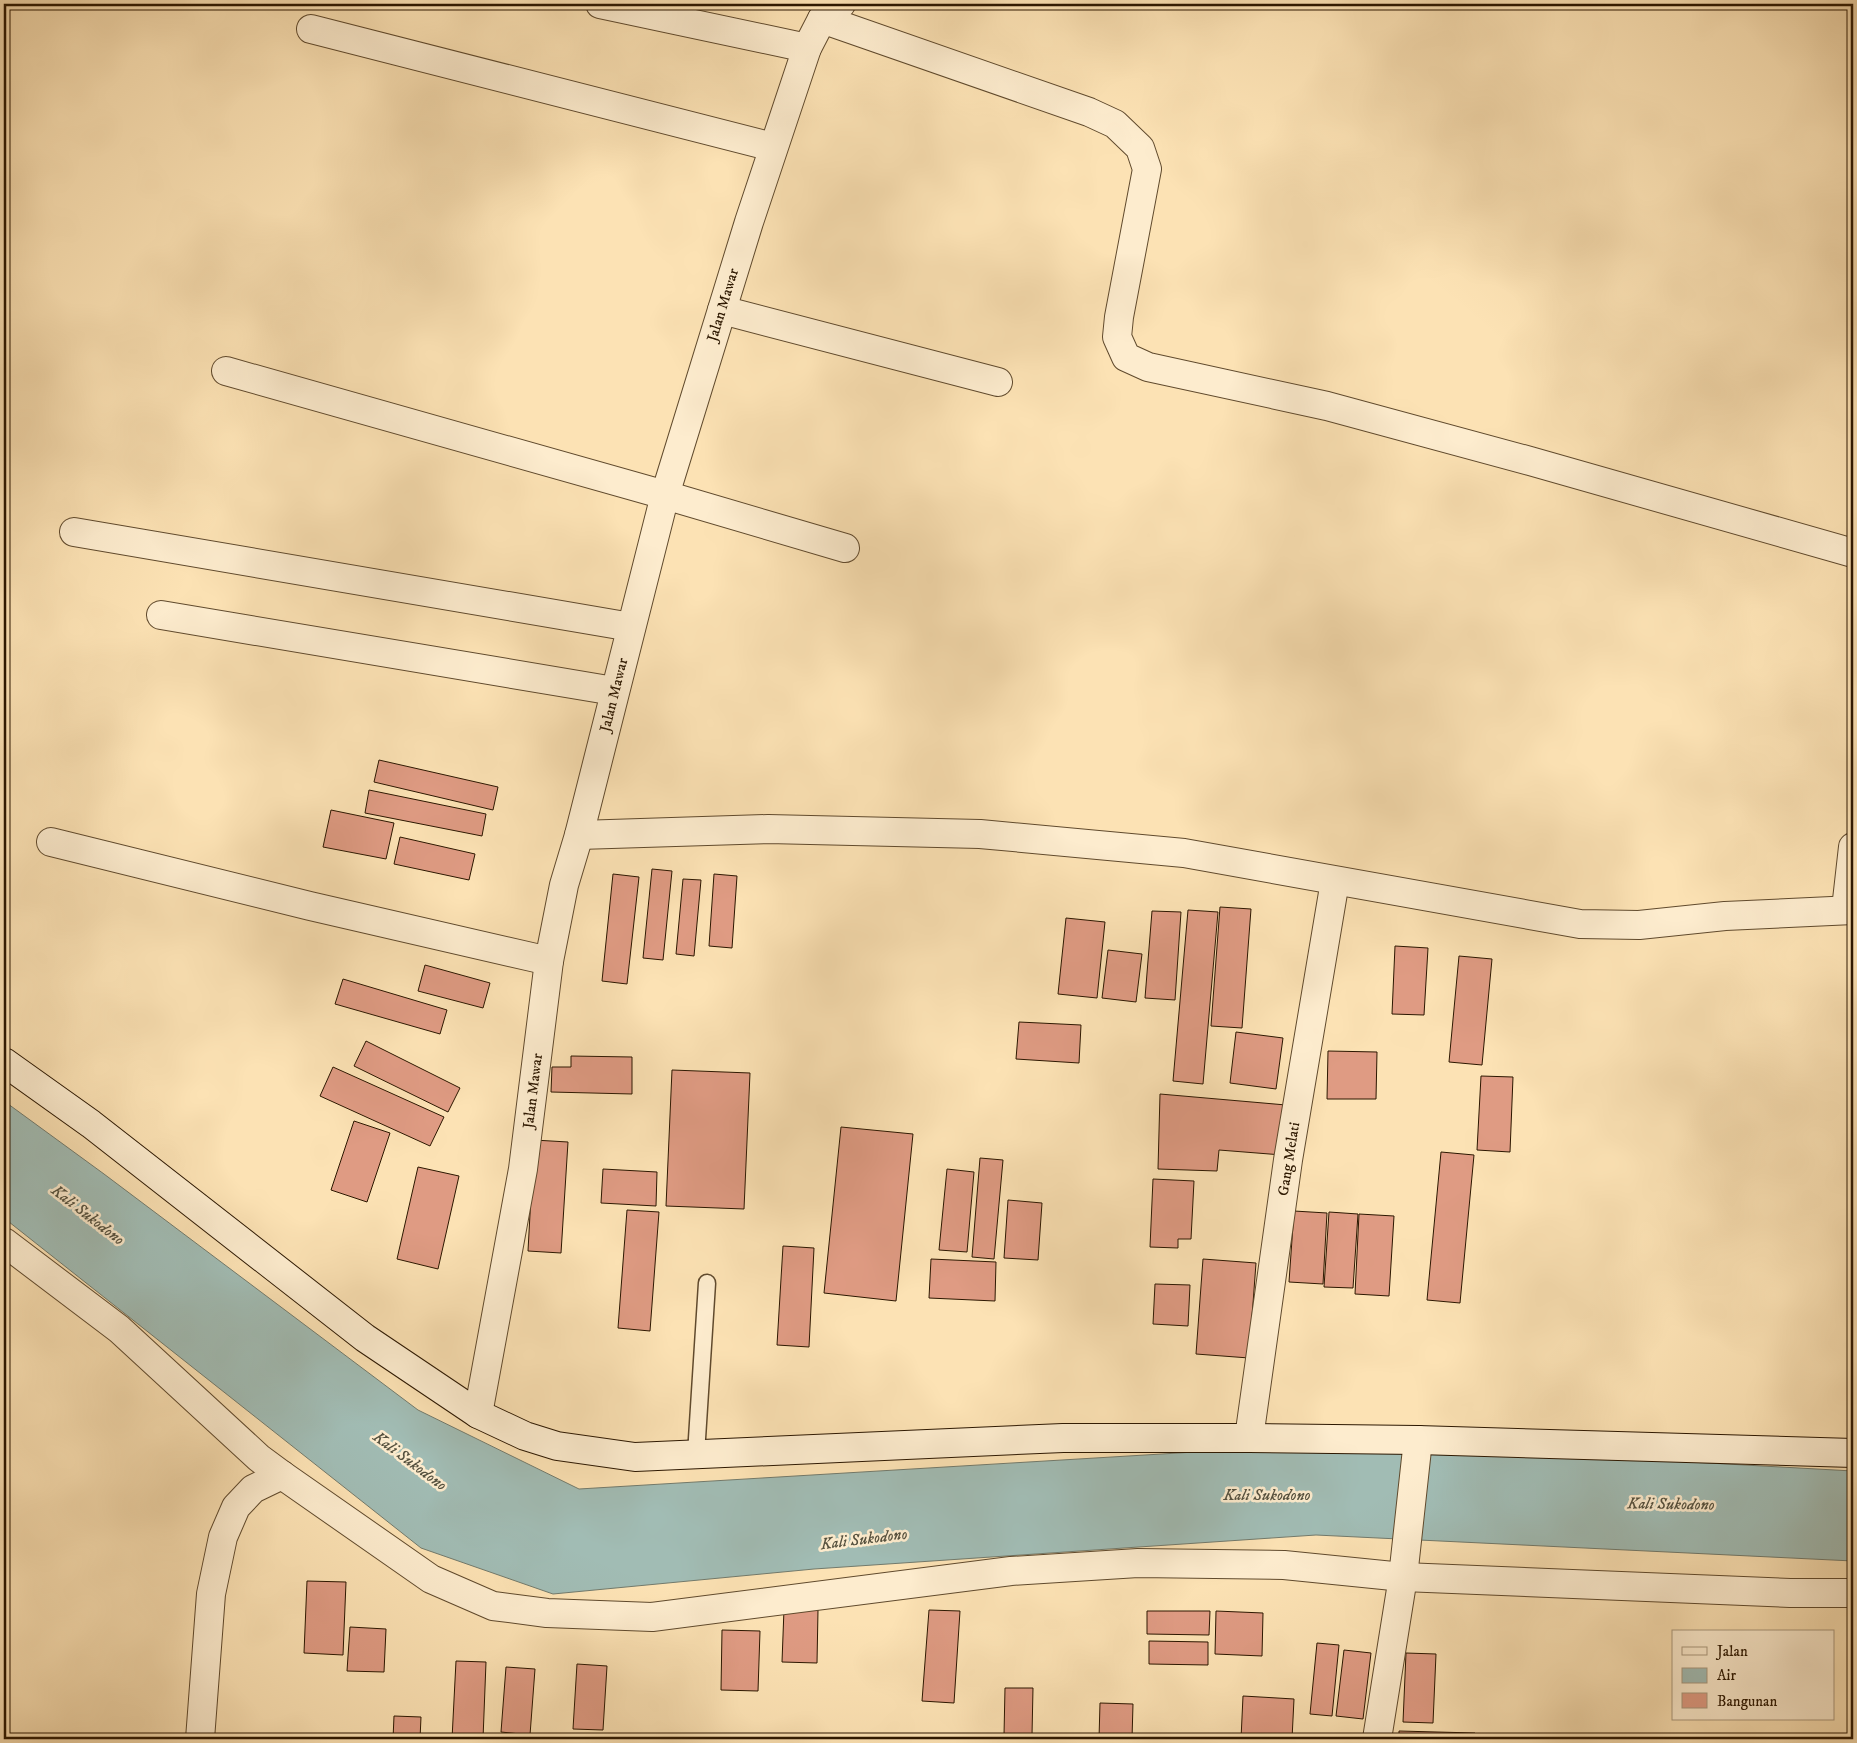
<svg xmlns="http://www.w3.org/2000/svg" width="1857" height="1743" font-family="'IM FELL DW Pica',serif">
	<style>
		.water { fill: #a1bcb4; stroke: #727a6c }
		.building { fill: #df9b83; stroke: #2c1700 }
		.lines { fill: none; stroke-linecap: round; stroke-linejoin: round }
		.lane-casing { stroke: #604a2d; stroke-width: 19 }
		.street-casing { stroke: #604a2d; stroke-width: 30 }
		.secondary-casing { stroke: #2c1700; stroke-width: 30 }
		.lane { stroke: #fdecce; stroke-width: 16 }
		.street { stroke: #fdecce; stroke-width: 28 }
		.secondary { stroke: #fdecce; stroke-width: 28 }
		.labels { text-anchor: middle; dominant-baseline: central; stroke-width: 5; stroke-linejoin: round; paint-order: stroke }
		.street-label { font-size: 15px; fill: #2c1700; stroke: #fdecce }
		.water-label { font-size: 16px; font-style: italic; fill: #55513f; stroke: #fdecce }
	</style>
	<rect width="100%" height="100%" fill="#fce2b4"/>
	<filter id="stains"><feTurbulence type="fractalNoise" baseFrequency=".004" numOctaves="4"/><feColorMatrix values="0 0 0 0 .2 0 0 0 0 .09 0 0 0 0 .02 0 0 0 .5 -.17"/></filter>
	<radialGradient id="worn" r=".72"><stop offset=".6" stop-color="#630" stop-opacity="0"/><stop offset="1" stop-color="#630" stop-opacity=".3"/></radialGradient>
	<polygon class="water" points="4,1101 104,1174 418,1410 579,1489 1345,1443 1853,1471 1853,1561 1316,1535 814,1569 553,1594 421,1548 4,1218"/>
	<g class="building">
		<polygon points="379,760 498,787 493,810 374,782"/>
		<polygon points="369,790 486,814 482,836 365,813"/>
		<polygon points="331,810 394,823 386,859 323,847"/>
		<polygon points="400,837 475,854 469,880 394,864"/>
		<polygon points="652,869 672,871 663,960 643,958"/>
		<polygon points="613,874 639,877 627,984 602,981"/>
		<polygon points="714,874 737,876 732,948 709,946"/>
		<polygon points="683,879 701,880 694,956 676,954"/>
		<polygon points="1220,907 1251,909 1242,1028 1211,1026"/>
		<polygon points="1188,910 1218,912 1203,1084 1173,1081"/>
		<polygon points="1152,911 1181,912 1175,1000 1145,998"/>
		<polygon points="1066,918 1105,922 1097,998 1058,994"/>
		<polygon points="1395,946 1428,948 1424,1015 1392,1014"/>
		<polygon points="1108,950 1142,954 1136,1002 1102,998"/>
		<polygon points="1459,956 1492,959 1482,1065 1449,1062"/>
		<polygon points="425,965 490,983 483,1008 418,991"/>
		<polygon points="343,979 447,1010 440,1034 335,1004"/>
		<polygon points="1019,1022 1081,1025 1079,1063 1016,1059"/>
		<polygon points="1236,1032 1283,1038 1276,1089 1230,1083"/>
		<polygon points="366,1041 460,1088 448,1112 354,1066"/>
		<polygon points="1328,1051 1377,1052 1376,1099 1327,1099"/>
		<polygon points="571,1056 632,1057 632,1094 551,1092 552,1067 571,1067"/>
		<polygon points="333,1067 444,1117 430,1146 320,1096"/>
		<polygon points="672,1070 750,1073 744,1209 666,1206"/>
		<polygon points="1481,1076 1513,1077 1510,1152 1477,1150"/>
		<polygon points="1160,1094 1286,1105 1282,1155 1219,1150 1217,1171 1158,1169"/>
		<polygon points="354,1121 390,1133 367,1202 331,1190"/>
		<polygon points="841,1127 913,1134 896,1301 824,1293"/>
		<polygon points="534,1140 568,1142 561,1253 528,1251"/>
		<polygon points="1441,1152 1474,1155 1460,1303 1427,1300"/>
		<polygon points="980,1158 1003,1160 994,1259 972,1257"/>
		<polygon points="418,1167 459,1176 438,1269 397,1259"/>
		<polygon points="603,1169 657,1172 656,1206 601,1203"/>
		<polygon points="947,1169 974,1172 967,1252 939,1250"/>
		<polygon points="1153,1179 1194,1181 1191,1239 1178,1239 1178,1248 1150,1247"/>
		<polygon points="1008,1200 1042,1203 1038,1260 1004,1258"/>
		<polygon points="627,1210 659,1212 650,1331 618,1328"/>
		<polygon points="1294,1211 1327,1213 1323,1284 1289,1282"/>
		<polygon points="1329,1212 1358,1214 1353,1288 1324,1287"/>
		<polygon points="1359,1214 1394,1216 1389,1296 1355,1294"/>
		<polygon points="783,1246 814,1248 809,1347 777,1345"/>
		<polygon points="931,1259 996,1262 995,1301 929,1298"/>
		<polygon points="1203,1259 1256,1263 1249,1358 1196,1354"/>
		<polygon points="1155,1284 1190,1285 1188,1326 1153,1324"/>
		<polygon points="307,1581 346,1582 343,1655 304,1653"/>
		<polygon points="784,1609 818,1610 817,1663 782,1662"/>
		<polygon points="929,1610 960,1611 954,1703 922,1701"/>
		<polygon points="1147,1611 1210,1611 1209,1635 1147,1634"/>
		<polygon points="1216,1611 1263,1613 1262,1656 1215,1654"/>
		<polygon points="350,1627 386,1629 384,1672 347,1671"/>
		<polygon points="722,1630 760,1631 758,1691 721,1690"/>
		<polygon points="1149,1641 1208,1642 1208,1665 1149,1664"/>
		<polygon points="1317,1643 1339,1645 1332,1716 1310,1714"/>
		<polygon points="1344,1650 1371,1653 1363,1719 1336,1716"/>
		<polygon points="1406,1653 1436,1654 1433,1723 1403,1722"/>
		<polygon points="456,1661 486,1662 483,1739 452,1739"/>
		<polygon points="577,1664 607,1666 603,1730 573,1729"/>
		<polygon points="506,1667 535,1669 530,1735 501,1732"/>
		<polygon points="1005,1688 1033,1688 1032,1735 1004,1735"/>
		<polygon points="1243,1696 1294,1699 1292,1739 1241,1739"/>
		<polygon points="1100,1703 1133,1704 1132,1739 1099,1739"/>
		<polygon points="394,1716 421,1717 420,1739 393,1739"/>
		<polygon points="1399,1731 1475,1733 1475,1739 1399,1739"/>
	</g>
	<g class="lines">
		<defs>
			<polyline id="lane" points="696,1454 707,1283"/>
			<g id="street">
				<polyline points="600,4 807,48"/>
				<polyline points="822,19 1089,112 1115,124 1140,148 1147,169 1119,317 1117,337 1126,357 1148,367 1327,406 1530,461 1853,553"/>
				<polyline points="311,29 773,147"/>
				<polyline points="722,310 998,382"/>
				<polyline points="226,371 665,495 845,548"/>
				<polyline points="74,532 631,627"/>
				<polyline points="161,615 614,691"/>
				<polyline points="579,835 768,829 980,834 1184,853 1580,924 1639,925 1725,916 1853,910"/>
				<polyline points="51,842 310,906 549,961"/>
				<polyline points="1846,909 1853,847"/>
				<polyline points="4,1242 119,1329 259,1458 282,1475 431,1579 493,1606 547,1613 652,1617 1011,1571 1138,1563 1284,1565 1403,1577 1790,1593 1853,1593"/>
				<polyline points="478,1414 523,1169 549,961 564,885 579,835 665,495 749,222 807,48 822,19 841,4"/>
				<polyline points="1249,1438 1288,1160 1335,881"/>
				<polyline points="200,1739 211,1594 223,1537 236,1507 253,1489 282,1475"/>
				<polyline points="1377,1739 1403,1577 1418,1440"/>
			</g>
			<polyline id="secondary" points="4,1062 91,1124 365,1338 478,1414 525,1436 557,1446 635,1457 1063,1438 1249,1438 1418,1440 1853,1453"/>
		</defs>
		<use href="#lane" class="lane-casing"/>
		<use href="#street" class="street-casing"/>
		<use href="#secondary" class="secondary-casing"/>
		<use href="#lane" class="lane"/>
		<use href="#street" class="street"/>
		<use href="#secondary" class="secondary"/>
	</g>
	<g class="labels">
		<g class="street-label">
			<text transform="translate(723 305) rotate(-73)">Jalan Mawar</text>
			<text transform="translate(614 695) rotate(-76)">Jalan Mawar</text>
			<text transform="translate(533 1091) rotate(-83)">Jalan Mawar</text>
			<text transform="translate(1289 1159) rotate(-81)">Gang Melati</text>
		</g>
		<g class="water-label">
			<text transform="translate(88 1215) rotate(38)">Kali Sukodono</text>
			<text transform="translate(410 1461) rotate(37)">Kali Sukodono</text>
			<text x="1267" y="1495">Kali Sukodono</text>
			<text transform="translate(1671 1504) rotate(1)">Kali Sukodono</text>
			<text transform="translate(864 1539) rotate(-7)">Kali Sukodono</text>
		</g>
	</g>
	<rect width="1857" height="1743" fill="none" stroke="#fce2b4" stroke-width="20"/>
	<rect x="5" y="5" width="1847" height="1733" fill="none" stroke="#2c1700" stroke-width="2.5"/>
	<rect x="10" y="10" width="1837" height="1723" fill="none" stroke="#2c1700"/>
	<rect x="1672" y="1630" width="162" height="90" fill="#fdecce" stroke="#a9977c"/>
	<rect x="1682" y="1647" width="25" height="8" fill="#fdecce" stroke="#a9977c"/>
	<text x="1717" y="1656" font-size="15" fill="#2c1700">Jalan</text>
	<rect x="1682" y="1668" width="25" height="15" fill="#a1bcb4" stroke="#a9977c"/>
	<text x="1717" y="1680" font-size="15" fill="#2c1700">Air</text>
	<rect x="1682" y="1693" width="25" height="15" fill="#df9b83" stroke="#a9977c"/>
	<text x="1717" y="1706" font-size="15" fill="#2c1700">Bangunan</text>
	<rect width="100%" height="100%" filter="url(#stains)"/>
	<rect width="100%" height="100%" fill="url(#worn)"/>
</svg>
